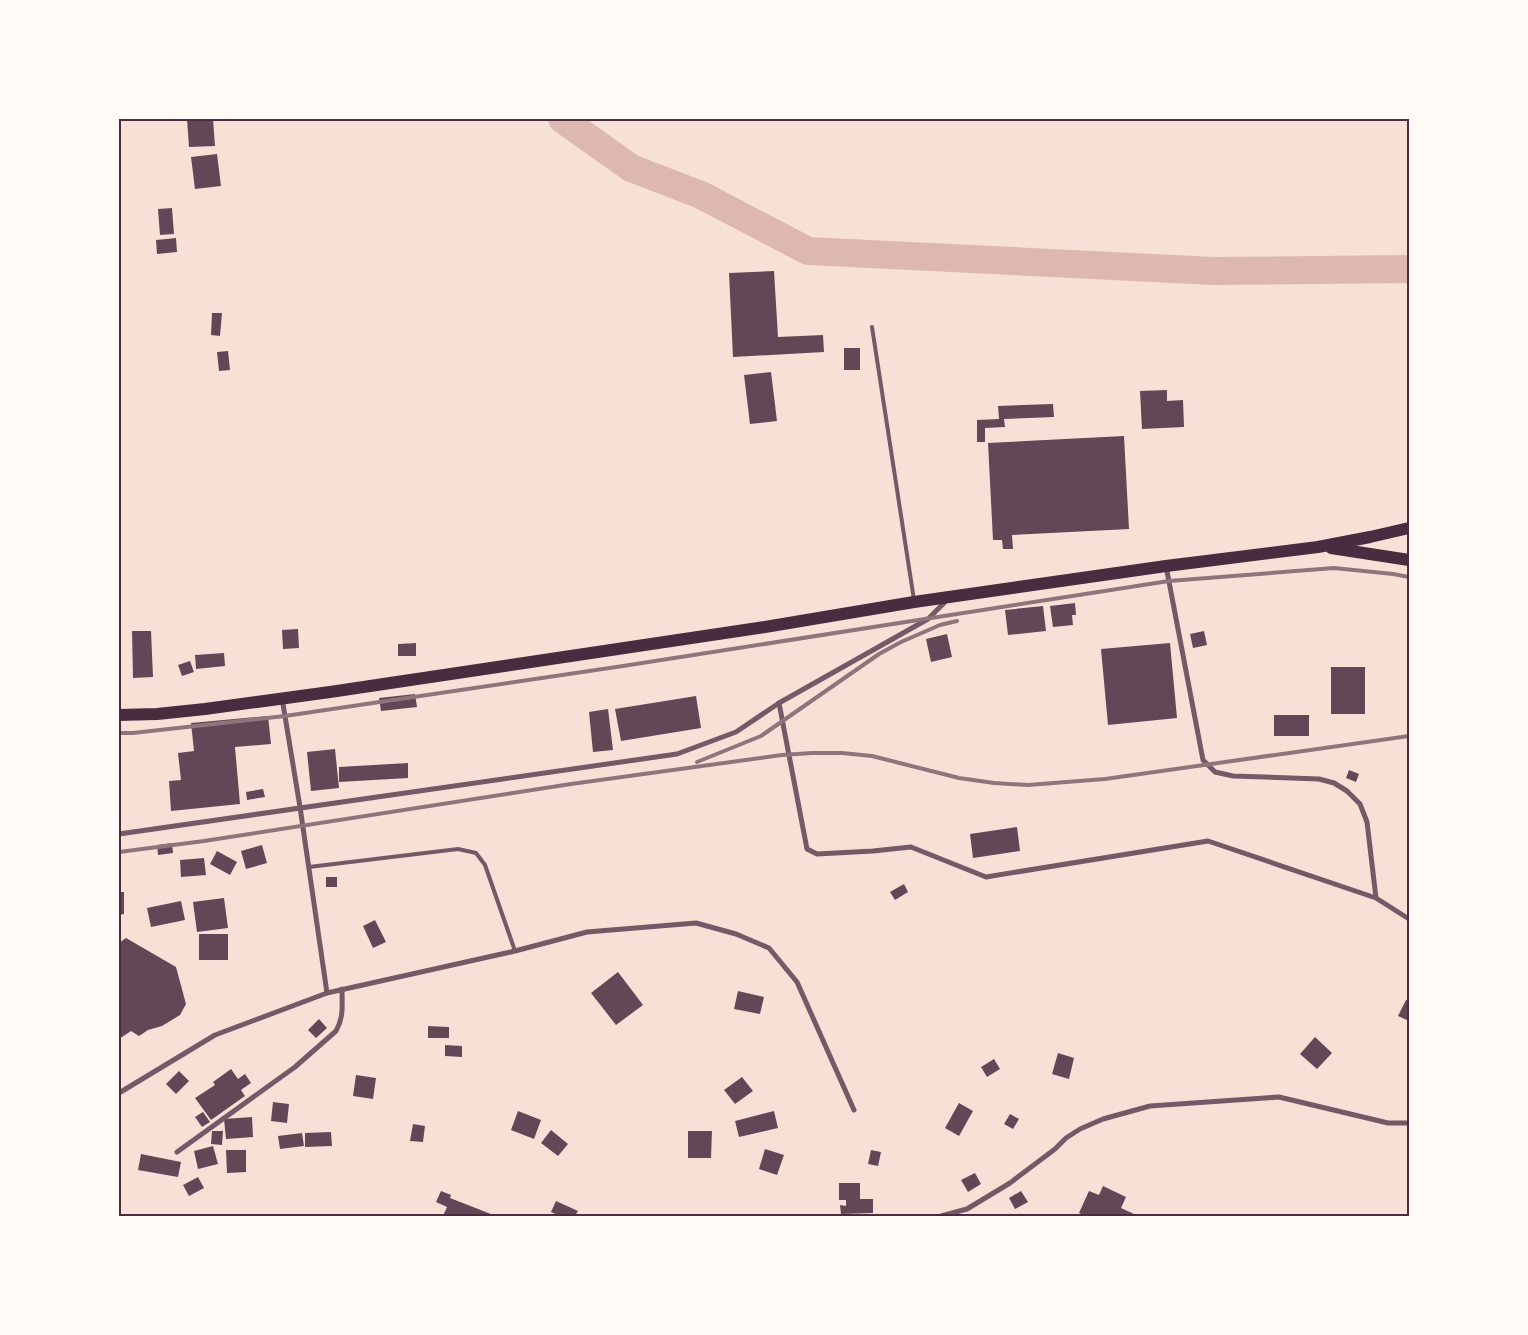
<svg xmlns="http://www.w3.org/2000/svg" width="1528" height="1335" font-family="Ubuntu,sans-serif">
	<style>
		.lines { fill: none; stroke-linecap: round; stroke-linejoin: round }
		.river { stroke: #dcb8b0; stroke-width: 28 }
		.building { fill: #644757 }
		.service { stroke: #755966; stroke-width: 4 }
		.minor { stroke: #755966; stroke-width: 5 }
		.primary { stroke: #4a2c40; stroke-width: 12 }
		.rail { stroke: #8f747c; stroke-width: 4 }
		.neatline { fill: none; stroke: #4a2c40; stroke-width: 2 }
	</style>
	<rect width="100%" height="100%" fill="#f7e1d7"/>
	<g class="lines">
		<polyline class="river" points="562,119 631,168 701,195 808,251 1214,271 1409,269"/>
	</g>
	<g class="building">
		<polygon points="187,119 213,119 215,146 189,147"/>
		<polygon points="217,154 221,186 195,189 191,157"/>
		<polygon points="172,208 174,234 160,235 158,209"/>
		<polygon points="176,238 177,252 157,254 156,240"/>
		<polygon points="774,271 778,337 823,335 824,352 733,357 729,273"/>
		<polygon points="212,313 222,313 220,336 211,335"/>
		<rect x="844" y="348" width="16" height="22"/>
		<polygon points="228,351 230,370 219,371 217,352"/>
		<polygon points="771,372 777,421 750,424 744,375"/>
		<polygon points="1167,390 1167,401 1183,400 1184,427 1142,429 1140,391"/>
		<polygon points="1053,404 1054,417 1004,419 1005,427 985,428 985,442 977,442 977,420 999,419 998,406"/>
		<polygon points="1124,436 1129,529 1012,535 1013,549 1003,549 1002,540 993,540 988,443"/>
		<polygon points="1075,603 1076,615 1072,615 1073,625 1053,627 1050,606"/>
		<polygon points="1043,606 1046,631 1008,635 1005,610"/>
		<polygon points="298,629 299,648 283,649 282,630"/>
		<polygon points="132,631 151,631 153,677 133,678"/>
		<polygon points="1204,631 1207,645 1193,648 1190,634"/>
		<polygon points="947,634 952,657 931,662 926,639"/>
		<polygon points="416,643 416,656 398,656 398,644"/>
		<polygon points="1170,643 1177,718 1108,725 1101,649"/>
		<polygon points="224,653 225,666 196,669 195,655"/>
		<polygon points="190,661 194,672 182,676 178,665"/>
		<rect x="1331" y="667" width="34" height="47"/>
		<polygon points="415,694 417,707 381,711 379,698"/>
		<polygon points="696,696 701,728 621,741 615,709"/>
		<polygon points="608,709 613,750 593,752 589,712"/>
		<rect x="1274" y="715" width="35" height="21"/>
		<polygon points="268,716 271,744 235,747 240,804 171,811 169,781 181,780 178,753 194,751 191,723"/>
		<polygon points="335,749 339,788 311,791 307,752"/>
		<polygon points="408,763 408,778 339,782 339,767"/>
		<polygon points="1349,770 1359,774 1356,782 1346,778"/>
		<polygon points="263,789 265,797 247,800 246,792"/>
		<polygon points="1017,827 1020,851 973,858 970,834"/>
		<polygon points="172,843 173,853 158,855 157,845"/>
		<polygon points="262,845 267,863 246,869 241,851"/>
		<polygon points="217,851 237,862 230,875 210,864"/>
		<polygon points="204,858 206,875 181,877 180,860"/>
		<rect x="326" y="877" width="11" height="10"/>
		<polygon points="904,884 908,892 895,900 890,892"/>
		<polygon points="119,892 124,892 124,914 119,915"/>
		<polygon points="224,898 228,928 197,932 193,902"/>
		<polygon points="181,901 185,920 151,927 147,908"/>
		<polygon points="375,920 386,942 373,948 363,926"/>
		<rect x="199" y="934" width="29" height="26"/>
		<polygon points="126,938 176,967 186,1004 180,1015 162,1026 148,1030 139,1036 131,1031 119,1039 119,943"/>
		<polygon points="618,972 643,1005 616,1025 591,993"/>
		<polygon points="738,991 764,997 760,1014 734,1009"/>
		<polygon points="1406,1000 1409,1001 1409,1021 1398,1016"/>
		<polygon points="319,1019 327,1028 316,1038 308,1030"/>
		<polygon points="428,1026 449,1027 449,1038 428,1038"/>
		<polygon points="1315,1037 1332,1053 1317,1069 1300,1054"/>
		<polygon points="445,1045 462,1046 462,1057 445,1056"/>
		<polygon points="1058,1053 1074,1058 1069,1079 1052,1074"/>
		<polygon points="994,1059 1000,1069 987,1077 981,1067"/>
		<polygon points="231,1069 238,1079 245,1074 251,1083 241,1090 245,1096 211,1120 195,1098 215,1085 213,1082"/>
		<polygon points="179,1071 189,1081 176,1094 166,1084"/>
		<polygon points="356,1075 376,1078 373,1099 353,1096"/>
		<polygon points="742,1077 753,1091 735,1104 724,1090"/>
		<polygon points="273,1102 289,1104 287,1123 271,1121"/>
		<polygon points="959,1103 973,1111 959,1136 945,1128"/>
		<polygon points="518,1111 541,1120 534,1139 511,1130"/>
		<polygon points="774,1111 778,1128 739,1137 735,1121"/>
		<polygon points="203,1112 210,1122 202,1127 195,1117"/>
		<polygon points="1010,1114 1019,1119 1013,1129 1004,1124"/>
		<polygon points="252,1117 253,1137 226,1139 224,1119"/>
		<polygon points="413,1124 425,1126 423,1142 410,1141"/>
		<polygon points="551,1130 568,1144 558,1156 541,1143"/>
		<polygon points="212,1131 223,1131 222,1145 211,1144"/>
		<polygon points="688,1131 712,1131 711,1158 688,1158"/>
		<polygon points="331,1132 332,1146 305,1147 305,1133"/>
		<polygon points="302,1133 304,1146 280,1149 278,1136"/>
		<polygon points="213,1146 218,1164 198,1169 194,1151"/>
		<polygon points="765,1149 784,1155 777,1175 759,1169"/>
		<polygon points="226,1150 246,1150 246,1172 227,1173"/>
		<polygon points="871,1150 881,1152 878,1166 868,1164"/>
		<polygon points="141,1154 181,1162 178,1177 138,1170"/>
		<polygon points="975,1173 981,1184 968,1192 961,1180"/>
		<polygon points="198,1177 204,1188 189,1196 183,1185"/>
		<polygon points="839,1183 860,1183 860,1199 873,1199 873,1213 841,1214 840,1205 846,1206 846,1200 839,1200"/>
		<polygon points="1103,1186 1126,1197 1121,1208 1134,1214 1133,1216 1086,1216 1079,1213 1089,1191 1099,1195"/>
		<polygon points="441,1191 451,1195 450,1198 496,1216 443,1216 447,1207 436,1202"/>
		<polygon points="1021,1191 1028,1202 1015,1209 1009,1198"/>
		<polygon points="556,1201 578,1211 575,1216 560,1216 551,1212"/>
	</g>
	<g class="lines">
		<g class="service">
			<polyline points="872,327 914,600"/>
			<polyline points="309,867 458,849 476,853 485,865 515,951"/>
		</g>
		<g class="minor">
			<polyline points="1166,566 1203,760 1215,772 1233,776 1319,779 1334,783 1347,791 1360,804 1367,822 1376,898 1409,919"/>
			<polyline points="282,698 300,807 327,993"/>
			<polyline points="779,703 807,849 817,854 873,851 911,847 986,877 1208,841 1376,898"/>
			<polyline points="119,834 677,754 736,732 779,703 928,619 947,600"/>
			<polyline points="119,1093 215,1035 327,993 515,951 587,932 696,923 736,934 769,948 797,982 854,1110"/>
			<path d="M177,1152L295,1067L336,1031C344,1017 342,1005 342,989"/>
			<polyline points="941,1216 967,1209 1010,1183 1055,1149 1066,1138 1080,1129 1103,1119 1150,1106 1279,1097 1388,1123 1409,1123"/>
		</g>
		<g class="primary">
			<polyline points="1331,548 1409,560"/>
			<polyline points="119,715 157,714 205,709 330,692 765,627 914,602 1166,566 1318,547 1370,537 1409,528"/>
		</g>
		<g class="rail">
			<polyline points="119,733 133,733 285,716 623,666 1169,581 1334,568 1393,574 1409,577"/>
			<polyline points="697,762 761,736 879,654 901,642 940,625 957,621"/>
			<polyline points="119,852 204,841 571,784 782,755 812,753 842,753 872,756 959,778 994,783 1028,785 1105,779 1409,736"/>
		</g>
	</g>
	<rect width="1528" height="1335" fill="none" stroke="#fffaf5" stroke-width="240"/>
	<rect x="120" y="120" width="1288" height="1095" class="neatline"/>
</svg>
